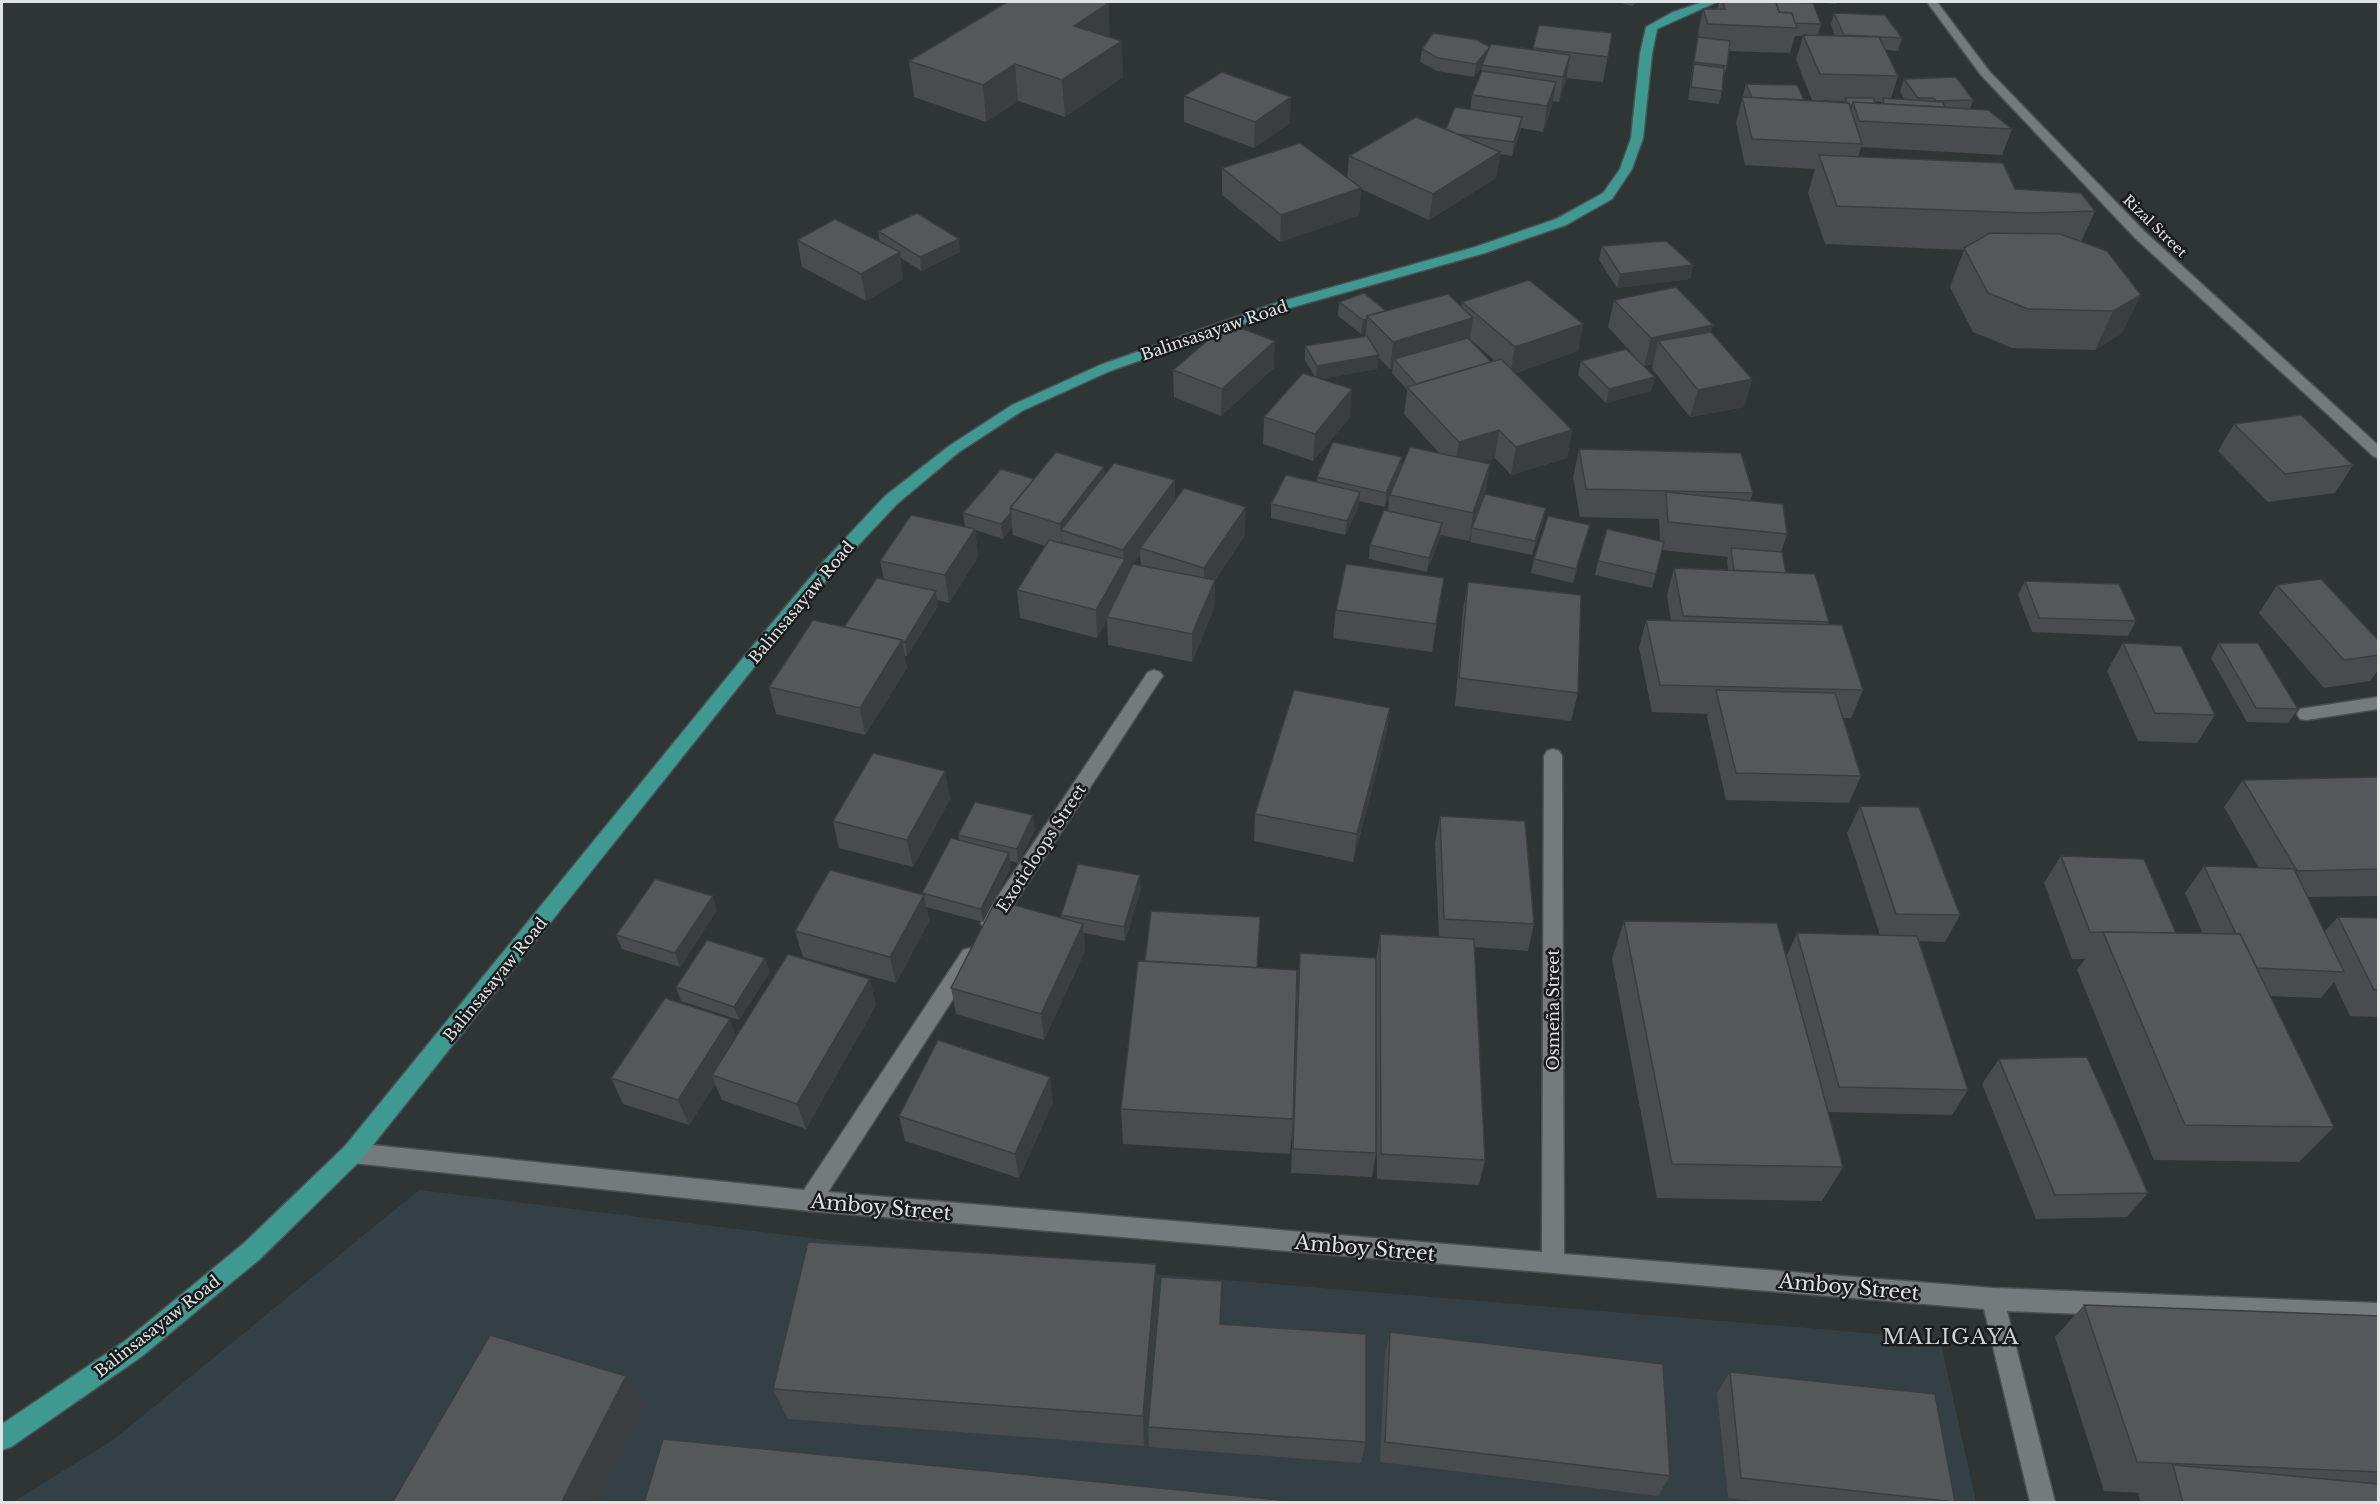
<svg xmlns="http://www.w3.org/2000/svg" width="2380" height="1504" font-family="'Libre Baskerville',serif">
	<style>
		.built { fill: #344043 }
		.lines { fill: none; stroke-linecap: round; stroke-linejoin: round }
		.lane-casing { stroke: #4b5051; stroke-width: 3 }
		.street-casing { stroke: #4b5051; stroke-width: 3 }
		.secondary-casing { stroke: #4b5051; stroke-width: 3 }
		.primary-casing { stroke: #4b5051; stroke-width: 3 }
		.lane { fill: #757b7c; fill-rule: evenodd }
		.street { fill: #757b7c; fill-rule: evenodd }
		.secondary { fill: #757b7c; fill-rule: evenodd }
		.primary { fill: #3e9a91; fill-rule: evenodd }
		.wall { fill: #484c4e; fill-rule: evenodd }
		.shaded-wall { fill: #3b3e40 }
		.building { fill: #54585b; stroke: #3b3e40; stroke-width: 1.5 }
		.labels { text-anchor: middle; dominant-baseline: central; stroke-width: 5; stroke-linejoin: round; paint-order: stroke }
		.far-street-label { font-size: 14px; fill: #e0e3e4; stroke: #191b1c }
		.street-label { font-size: 16px; fill: #e0e3e4; stroke: #191b1c }
		.near-street-label { font-size: 20px; fill: #e0e3e4; stroke: #191b1c }
		.near-neighbourhood-label { font-size: 21px; letter-spacing: 1.5px; fill: #cbd1d3; stroke: #191b1c }
	</style>
	<rect width="100%" height="100%" fill="#2f3435"/>
	<polygon class="built" points="419,1190 1008,1262 1940,1339 1976,1502 13,1502 113,1440"/>
	<g class="lines">
		<defs>
			<polygon id="lane" points="2378,697 2378,709 2306,720 2300,719 2297,714 2300,709 2306,708"/>
			<g id="street">
				<polygon points="1154,670 1160,672 1163,676 1160,680 998,929 991,931 984,929 981,923 984,917 1148,672"/>
				<polygon points="1553,749 1559,751 1562,756 1564,1254 1993,1288 2378,1303 2378,1325 2007,1311 2055,1502 2030,1502 1984,1309 810,1211 353,1163 345,1160 342,1153 345,1146 353,1143 804,1190 963,950 970,948 977,950 980,956 977,962 828,1192 1542,1252 1544,756 1547,751"/>
			</g>
			<polygon id="secondary" points="1927,2 1937,2 1989,71 2145,232 2378,445 2378,458 2373,456 2135,238 1981,75"/>
			<polygon id="primary" points="1703,2 1717,2 1657,29 1652,54 1643,138 1632,169 1612,199 1566,225 1485,253 1286,309 1110,371 1022,411 959,452 897,504 836,569 763,656 361,1160 260,1259 141,1357 11,1447 2,1450 2,1424 125,1341 244,1243 345,1146 751,648 824,561 885,496 949,446 1012,405 1100,365 1276,303 1475,247 1556,219 1603,193 1620,169 1631,138 1640,54 1646,27 1673,12"/>
		</defs>
		<use href="#lane" class="lane-casing"/>
		<use href="#street" class="street-casing"/>
		<use href="#secondary" class="secondary-casing"/>
		<use href="#primary" class="primary-casing"/>
		<use href="#lane" class="lane"/>
		<use href="#street" class="street"/>
		<use href="#secondary" class="secondary"/>
		<use href="#primary" class="primary"/>
	</g>
	<g class="wall">
		<polygon points="1617,2 1637,2 1632,6"/>
		<path d="M1719,2H1781L1821,24L1818,35L1835,36L1831,25L1834,13L1902,38L1898,51L1885,50L1898,76L1891,98L1905,100L1900,92L1904,79L1973,100L1970,109L2012,129L2002,155L1861,147L1858,157L2015,189L2095,211L2081,242L2107,251L2122,333L2095,350L2012,348L1973,332L1950,287L1964,250L1825,244L1808,193L1815,169L1745,165L1736,123L1746,84L1804,100L1844,102V101L1812,100L1796,60L1803,36H1795L1790,53L1729,51L1727,66L1723,79L1722,91L1719,104L1688,100L1695,50L1699,37L1698,33L1703,9H1717ZM1875,101L1882,102L1881,104H1876Z"/>
		<polygon points="1816,2 1837,2 1836,4"/>
		<polygon points="1539,25 1612,33 1603,82 1566,78 1559,102 1552,101 1552,107 1543,132 1521,128 1512,156 1500,154 1496,178 1429,220 1361,189 1359,215 1280,242 1222,195 1222,168 1347,178 1349,156 1446,129 1470,110 1472,95 1481,73 1482,68 1474,77 1437,71 1420,62 1422,49 1490,47 1533,50"/>
		<polygon points="1110,37 1123,77 1065,117 1018,101 986,122 914,97 909,61"/>
		<polygon points="1184,97 1290,123 1254,148 1184,122"/>
		<polygon points="878,231 960,252 921,271 900,257 903,279 866,301 802,267 797,240 880,242"/>
		<polygon points="1602,246 1693,265 1690,279 1617,288 1599,260"/>
		<polygon points="1614,300 1711,333 1752,379 1744,407 1690,417 1652,369 1653,364 1644,366 1608,327"/>
		<path d="M1339,302L1386,311L1461,307L1462,302L1583,324L1578,351L1515,373L1572,430L1567,458L1511,475L1495,458L1480,462L1486,492L1485,495L1543,522L1532,555L1470,542L1472,532L1469,541L1441,535L1427,572L1369,559L1370,545L1388,511L1389,496L1385,507L1359,501V506L1345,535L1271,518V504L1317,482V477L1401,469L1440,454L1404,414L1407,390L1392,373L1393,368L1390,369L1378,357L1377,369L1320,379L1350,417L1313,461L1263,444L1264,417L1315,377L1305,360V346L1365,336L1366,333L1361,334L1338,316ZM1470,339L1495,361L1491,362Z"/>
		<polygon points="1581,361 1655,377 1651,391 1606,403 1578,375"/>
		<polygon points="1274,368 1221,416 1174,397 1173,370"/>
		<polygon points="2234,424 2353,465 2335,493 2268,502 2218,451"/>
		<polygon points="1579,449 1753,493 1750,501 1787,534 1781,552 1786,573 1829,622 1828,625 1863,690 1851,718 1843,718 1861,776 1849,803 1726,800 1707,717 1708,714 1652,712 1639,648 1646,620 1671,621 1667,595 1674,568 1728,570 1727,562 1728,557 1662,550 1652,588 1595,575 1598,561 1660,541 1659,519 1580,517 1573,477"/>
		<path d="M1105,475L1175,480V501L1245,535L1215,580L1214,608L1192,662L1108,645L1107,620L1097,638L1020,618L1017,590L1045,546L1013,535L1012,527L1003,539L975,530L978,557L949,603L937,600L938,606L907,656H904L907,668L865,735L776,714L769,687L844,627L884,579L880,561L965,527L963,513L1034,479ZM1140,555L1141,565L1134,564L1135,562Z"/>
		<polygon points="1586,539 1573,583 1531,573 1534,559"/>
		<polygon points="1444,578 1432,652 1333,638 1336,610"/>
		<polygon points="2025,581 2136,621 2128,636 2032,632 2018,595"/>
		<polygon points="1468,582 1578,693 1571,721 1455,706 1463,610"/>
		<polygon points="2277,585 2379,641 2379,669 2370,681 2324,688 2259,613"/>
		<polygon points="2123,643 2215,715 2197,743 2138,741 2107,671"/>
		<polygon points="2219,643 2298,709 2288,723 2247,722 2211,658"/>
		<polygon points="1390,708 1386,735 1353,862 1254,841 1255,814"/>
		<polygon points="945,771 950,799 913,867 839,848 833,821"/>
		<polygon points="2379,777 2379,896 2307,897 2324,932 2338,917 2379,918 2379,1017 2350,1016 2334,982 2321,998 2270,996 2334,1127 2299,1162 2154,1160 2077,970 2085,959 2072,959 2044,883 2061,856 2176,933 2203,934 2185,893 2204,866 2259,868 2224,807 2243,780"/>
		<polygon points="1860,806 1960,915 1945,942 1919,941 1968,1090 1952,1115 1828,1112 1843,1167 1822,1201 1657,1198 1612,959 1624,921 1786,957 1797,933 1880,935 1847,833"/>
		<polygon points="1440,816 1534,924 1528,951 1474,947 1485,1160 1479,1185 1377,1179 1376,960 1380,934 1439,937 1435,843"/>
		<polygon points="1035,829 1018,863 1010,861 1011,867 983,922 926,907 929,921 896,983 803,957 795,931 922,894 922,893 959,840 958,835"/>
		<polygon points="1141,889 1125,941 1084,933 1085,951 1044,1040 956,1014 951,988 1061,918 1061,915"/>
		<polygon points="717,910 680,967 622,949 616,935"/>
		<polygon points="1300,953 1376,1153 1372,1177 1291,1173 1298,979"/>
		<polygon points="765,958 770,972 739,1020 681,1001 676,987"/>
		<polygon points="1258,968 1293,1119 1290,1154 1123,1144 1121,1109"/>
		<polygon points="876,1005 806,1129 722,1100 715,1084 689,1125 623,1104 611,1078 736,1037"/>
		<polygon points="1999,1059 2148,1193 2127,1217 2036,1219 1982,1084"/>
		<polygon points="1053,1102 1019,1178 905,1141 899,1116"/>
		<polygon points="1157,1297 1144,1446 788,1419 773,1389"/>
		<polygon points="2084,1305 2379,1316 2379,1503 2141,1503 2138,1494 2140,1493 2104,1491 2055,1337"/>
		<polygon points="1220,1324 1366,1442 1361,1463 1149,1447 1148,1427"/>
		<polygon points="1390,1332 1670,1476 1658,1496 1380,1462 1385,1354"/>
		<polygon points="1730,1372 1955,1502 1954,1503 1770,1503 1728,1498 1717,1393"/>
	</g>
	<g class="shaded-wall">
		<polygon points="1109,3 1110,39 1074,26"/>
		<polygon points="1122,41 1123,77 1065,117 1062,80"/>
		<polygon points="1491,47 1482,68 1474,77 1476,64"/>
		<polygon points="1570,55 1566,81 1559,102 1563,77"/>
		<polygon points="1015,64 1018,101 986,122 983,85"/>
		<polygon points="1556,82 1552,107 1543,132 1547,106"/>
		<polygon points="1291,97 1290,123 1254,148 1255,122"/>
		<polygon points="1522,117 1520,131 1512,156 1514,142"/>
		<polygon points="1500,152 1496,178 1429,220 1433,194"/>
		<polygon points="1361,188 1359,215 1280,242 1281,215"/>
		<polygon points="959,239 960,252 921,271 920,257"/>
		<polygon points="900,252 903,279 866,301 861,274"/>
		<polygon points="1693,265 1690,279 1617,288 1620,274"/>
		<polygon points="2141,295 2122,333 2095,350 2113,311"/>
		<polygon points="1473,318 1469,346 1394,359 1393,368 1390,369 1393,342"/>
		<polygon points="1367,319 1366,333 1361,334 1363,320"/>
		<polygon points="1583,324 1578,351 1510,374 1515,347"/>
		<polygon points="1713,325 1706,352 1658,341 1653,364 1644,366 1651,338"/>
		<polygon points="1275,341 1274,368 1221,416 1222,389"/>
		<polygon points="1379,355 1377,369 1316,380 1317,366"/>
		<polygon points="1655,377 1651,391 1606,403 1609,389"/>
		<polygon points="1752,379 1744,407 1690,417 1698,390"/>
		<polygon points="1352,389 1350,417 1313,461 1315,434"/>
		<polygon points="1499,430 1495,458 1455,470 1459,442"/>
		<polygon points="1572,430 1567,458 1511,475 1516,447"/>
		<polygon points="1402,457 1401,471 1385,507 1386,493"/>
		<polygon points="1490,464 1486,492 1473,528 1472,528 1469,541 1473,513"/>
		<polygon points="1104,467 1106,495 1061,530 1062,551 1060,524"/>
		<polygon points="1175,480 1175,508 1140,548 1140,555 1126,576 1126,586 1107,617 1107,620 1097,638 1096,610 1124,561 1123,550"/>
		<polygon points="1360,492 1359,506 1345,535 1347,521"/>
		<polygon points="1246,507 1245,535 1204,596 1204,568"/>
		<polygon points="1546,508 1543,522 1532,555 1535,541"/>
		<polygon points="1011,513 1012,527 1003,539 1001,524"/>
		<polygon points="1442,523 1440,537 1427,572 1429,558"/>
		<polygon points="1590,525 1586,539 1573,583 1576,569"/>
		<polygon points="975,529 978,557 949,603 945,575"/>
		<polygon points="1215,580 1214,608 1192,662 1192,634"/>
		<polygon points="936,591 938,606 907,656 905,642"/>
		<polygon points="902,640 907,668 865,735 860,708"/>
		<polygon points="1390,708 1386,735 1353,862 1357,834"/>
		<polygon points="945,771 950,799 913,867 907,840"/>
		<polygon points="1033,815 1035,829 1018,863 1017,849"/>
		<polygon points="1009,853 1011,867 983,922 981,909"/>
		<polygon points="1140,875 1141,889 1125,941 1124,927"/>
		<polygon points="924,895 929,921 896,983 890,957"/>
		<polygon points="713,896 717,910 680,967 675,953"/>
		<polygon points="1083,924 1085,951 1044,1040 1041,1014"/>
		<polygon points="765,958 770,972 739,1020 734,1007"/>
		<polygon points="870,979 876,1005 806,1129 797,1104"/>
		<polygon points="730,1019 739,1045 712,1075 715,1084 689,1125 678,1100"/>
		<polygon points="1050,1077 1053,1102 1019,1178 1015,1154"/>
		<polygon points="1156,1264 1157,1297 1144,1446 1143,1416"/>
		<polygon points="626,1376 645,1406 597,1503 561,1503"/>
	</g>
	<g class="building">
		<polygon points="1007,2 1103,2 1109,3 1074,26 1122,41 1062,80 1015,64 983,85 909,61"/>
		<polygon points="1723,2 1776,2 1779,12 1792,13 1797,28 1708,24 1703,9 1725,9"/>
		<polygon points="1776,2 1813,3 1821,24 1795,23 1792,13 1779,12"/>
		<polygon points="1834,13 1885,15 1902,38 1844,35"/>
		<polygon points="1539,25 1612,33 1608,57 1533,48"/>
		<polygon points="1433,33 1477,40 1490,47 1476,64 1438,58 1422,49"/>
		<polygon points="1803,35 1879,37 1898,76 1820,74"/>
		<polygon points="1698,37 1730,41 1727,66 1694,62"/>
		<polygon points="1491,44 1570,55 1563,77 1482,65"/>
		<polygon points="1694,64 1724,68 1722,91 1691,87"/>
		<polygon points="1482,71 1556,82 1547,106 1472,95"/>
		<polygon points="1222,72 1291,97 1255,122 1184,96"/>
		<polygon points="1956,77 1973,100 1936,101 1934,98 1918,98 1904,79"/>
		<polygon points="1746,84 1797,85 1804,100 1752,98"/>
		<polygon points="1742,97 1849,103 1862,144 1752,139"/>
		<polygon points="1845,98 1873,98 1876,104 1853,102 1851,109 1849,103 1847,103"/>
		<polygon points="1883,98 1943,102 1945,107 1884,104"/>
		<polygon points="1853,102 1988,110 2012,129 1859,121"/>
		<polygon points="1455,107 1522,117 1514,142 1456,134 1446,129"/>
		<polygon points="1416,117 1500,152 1433,194 1349,156"/>
		<polygon points="1300,143 1361,188 1281,215 1222,168"/>
		<polygon points="1819,155 2003,163 2015,189 2081,193 2095,211 2028,213 1837,206"/>
		<polygon points="917,213 959,239 920,257 878,231"/>
		<polygon points="835,219 900,252 861,274 797,240"/>
		<polygon points="1990,233 2060,234 2107,251 2141,295 2113,311 2028,309 1988,293 1964,248"/>
		<polygon points="1666,241 1693,265 1620,274 1602,246"/>
		<polygon points="1529,280 1583,324 1515,347 1462,302"/>
		<polygon points="1676,287 1713,325 1651,338 1614,300"/>
		<polygon points="1364,293 1386,311 1367,316 1367,319 1363,320 1339,302"/>
		<polygon points="1448,294 1473,318 1393,342 1367,316"/>
		<polygon points="1228,323 1275,341 1222,389 1173,370"/>
		<polygon points="1711,332 1752,379 1698,390 1658,341"/>
		<polygon points="1367,336 1379,355 1317,366 1305,346"/>
		<polygon points="1468,338 1491,362 1416,384 1394,359"/>
		<polygon points="1626,349 1655,377 1609,389 1581,361"/>
		<polygon points="1501,359 1572,430 1516,447 1499,430 1459,442 1407,387"/>
		<polygon points="1303,373 1352,389 1315,434 1264,417"/>
		<polygon points="2301,415 2353,465 2285,474 2234,424"/>
		<polygon points="1333,442 1402,457 1386,493 1317,477"/>
		<polygon points="1410,447 1490,464 1473,513 1390,495"/>
		<polygon points="1579,449 1741,453 1753,493 1586,489"/>
		<polygon points="1056,452 1104,467 1060,524 1010,508"/>
		<polygon points="1114,463 1175,480 1123,550 1061,530"/>
		<polygon points="1001,469 1034,479 1010,508 1011,513 1001,524 963,513"/>
		<polygon points="1286,475 1360,492 1347,521 1271,504"/>
		<polygon points="1184,488 1246,507 1204,568 1140,548"/>
		<polygon points="1666,492 1783,504 1787,534 1668,522"/>
		<polygon points="1485,494 1546,508 1535,541 1472,528"/>
		<polygon points="1384,510 1442,523 1429,558 1370,545"/>
		<polygon points="911,515 975,529 945,575 880,561"/>
		<polygon points="1548,516 1590,525 1576,569 1534,559"/>
		<polygon points="1607,529 1664,542 1656,574 1598,561"/>
		<polygon points="1049,540 1125,559 1096,610 1017,590"/>
		<polygon points="1731,548 1782,552 1786,573 1734,570"/>
		<polygon points="1133,564 1215,580 1192,634 1107,617"/>
		<polygon points="1346,564 1444,578 1436,624 1336,610"/>
		<polygon points="1674,568 1815,574 1829,622 1683,616"/>
		<polygon points="877,578 936,591 905,642 901,641 902,640 844,627"/>
		<polygon points="2321,579 2379,641 2379,655 2344,660 2277,585"/>
		<polygon points="2025,581 2119,584 2136,621 2039,618"/>
		<polygon points="1468,582 1581,595 1578,693 1459,678"/>
		<polygon points="813,620 902,640 860,708 769,687"/>
		<polygon points="1646,620 1842,625 1863,690 1660,685"/>
		<polygon points="2123,643 2181,646 2215,715 2155,713"/>
		<polygon points="2219,643 2258,643 2298,709 2256,708"/>
		<polygon points="1294,690 1390,708 1357,834 1255,814"/>
		<polygon points="1716,690 1835,693 1861,776 1736,773"/>
		<polygon points="873,753 945,771 907,840 833,821"/>
		<polygon points="2379,777 2379,869 2297,871 2243,780"/>
		<polygon points="975,802 1033,815 1017,849 958,835"/>
		<polygon points="1860,806 1919,807 1960,915 1896,914"/>
		<polygon points="1440,816 1525,821 1534,924 1444,919"/>
		<polygon points="951,838 1009,853 981,909 922,893"/>
		<polygon points="2061,856 2144,859 2176,933 2090,932"/>
		<polygon points="1078,864 1140,875 1124,927 1061,915"/>
		<polygon points="2204,866 2294,869 2344,972 2257,968 2240,934 2236,934"/>
		<polygon points="830,870 924,895 890,957 795,931"/>
		<polygon points="655,879 713,896 675,953 616,935"/>
		<polygon points="996,900 1083,924 1041,1014 951,988"/>
		<polygon points="1151,911 1260,917 1257,968 1145,961"/>
		<polygon points="2338,917 2379,918 2379,990 2374,990"/>
		<polygon points="1624,921 1777,923 1843,1167 1672,1164"/>
		<polygon points="2103,932 2240,934 2334,1127 2185,1125"/>
		<polygon points="1797,933 1917,936 1968,1090 1839,1087"/>
		<polygon points="1380,934 1474,939 1485,1160 1381,1154"/>
		<polygon points="707,940 765,958 734,1007 676,987"/>
		<polygon points="1300,953 1376,958 1376,1153 1293,1149"/>
		<polygon points="788,954 870,979 797,1104 712,1075"/>
		<polygon points="1138,961 1297,970 1293,1119 1121,1109"/>
		<polygon points="665,998 730,1019 678,1100 611,1078"/>
		<polygon points="938,1040 1050,1077 1015,1154 899,1116"/>
		<polygon points="2087,1057 2148,1193 2055,1195 1999,1059"/>
		<polygon points="808,1242 1156,1264 1143,1416 773,1389"/>
		<polygon points="1161,1277 1222,1281 1220,1324 1366,1334 1366,1442 1148,1427"/>
		<polygon points="2084,1305 2379,1316 2379,1472 2137,1462"/>
		<polygon points="1390,1332 1663,1364 1670,1476 1385,1442"/>
		<polygon points="490,1335 626,1376 561,1503 392,1503"/>
		<polygon points="1730,1372 1935,1394 1955,1502 1741,1478"/>
		<polygon points="663,1439 1311,1503 644,1503"/>
		<polygon points="2173,1465 2379,1484 2379,1503 2183,1503"/>
	</g>
	<g class="labels">
		<g class="far-street-label">
			<text transform="translate(2155 226) rotate(44)">Rizal Street</text>
		</g>
		<g class="street-label">
			<text transform="translate(1214 330) rotate(-19)">Balinsasayaw Road</text>
			<text transform="translate(801 602) rotate(-50)">Balinsasayaw Road</text>
			<text transform="translate(1041 848) rotate(-57)">Exoticloops Street</text>
			<text transform="translate(495 979) rotate(-51)">Balinsasayaw Road</text>
			<text transform="translate(1553 1010) rotate(-90)">Osmeña Street</text>
			<text transform="translate(157 1326) rotate(-38)">Balinsasayaw Road</text>
		</g>
		<g class="near-street-label">
			<text transform="translate(881 1207) rotate(5)">Amboy Street</text>
			<text transform="translate(1365 1248) rotate(5)">Amboy Street</text>
			<text transform="translate(1849 1287) rotate(5)">Amboy Street</text>
		</g>
		<g class="near-neighbourhood-label">
			<text x="1951" y="1337">MALIGAYA</text>
		</g>
	</g>
	<rect width="2380" height="1504" fill="none" stroke="#e0e3e4" stroke-width="6"/>
</svg>
